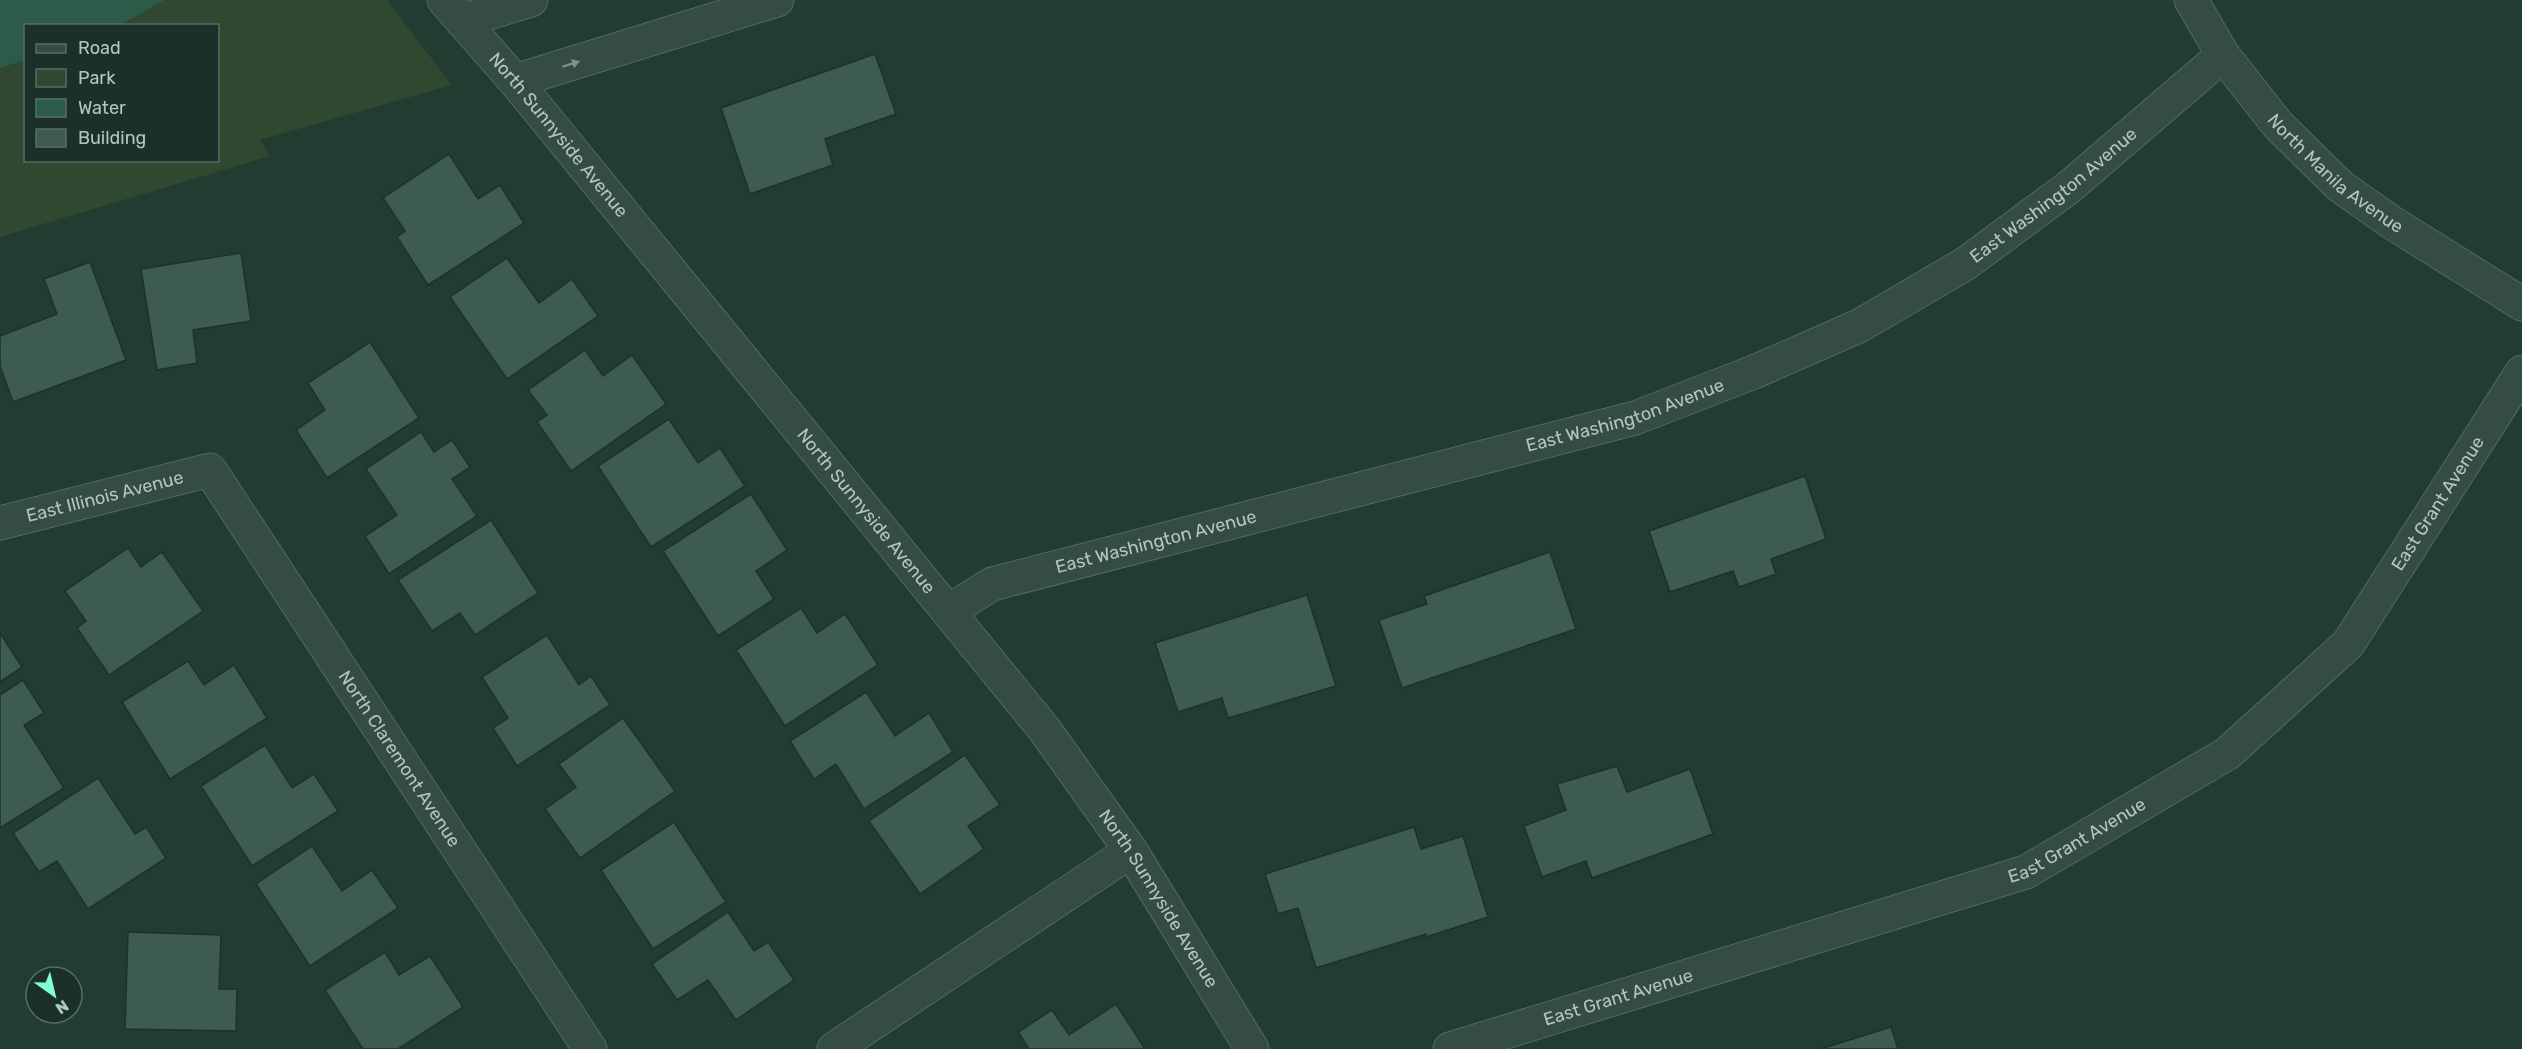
<svg xmlns="http://www.w3.org/2000/svg" width="2522" height="1049" font-family="Rubik,sans-serif">
	<style>
		.green { fill: #2f482f; fill-rule: evenodd }
		.water { fill: #2d5b4a }
		.building { fill: #3d5b51; stroke: #1c322a; stroke-width: 1.5 }
		.lines { fill: none; stroke-linecap: round; stroke-linejoin: round }
		.minor-casing { stroke: #536961; stroke-width: 35 }
		.minor { stroke: #354c43; stroke-width: 33 }
		.oneway { fill: #799088 }
		.labels { text-anchor: middle; dominant-baseline: central; stroke-width: 5; stroke-linejoin: round; paint-order: stroke }
		.street-label { font-size: 18px; fill: #b0c8c0; stroke: #1a3028 }
	</style>
	<rect width="100%" height="100%" fill="#213c31"/>
	<path class="green" d="M0,0H387L452,85L260,140L270,156L0,237ZM26,26H218V160H26Z"/>
	<polygon class="water" points="0,0 164,0 121,25 26,26 25,60 0,68"/>
	<g class="building">
		<polygon points="875,54 896,114 825,139 833,165 750,194 721,108"/>
		<polygon points="449,154 478,199 500,185 524,223 428,285 397,237 405,231 383,198"/>
		<polygon points="241,253 251,321 193,330 197,363 157,370 141,269"/>
		<polygon points="507,258 539,303 572,279 598,316 507,379 450,297"/>
		<polygon points="90,262 126,360 13,402 0,366 0,336 57,314 44,279"/>
		<polygon points="370,342 419,418 327,478 296,430 325,410 308,383"/>
		<polygon points="585,350 603,376 632,355 666,404 571,471 537,422 547,415 528,390"/>
		<polygon points="669,419 698,463 720,448 745,486 651,547 598,466"/>
		<polygon points="421,432 434,452 452,440 470,467 452,479 477,516 389,574 365,536 397,515 366,469"/>
		<polygon points="1805,476 1826,539 1771,559 1776,574 1739,587 1733,571 1670,592 1649,531"/>
		<polygon points="751,494 787,550 756,571 774,599 718,636 663,551"/>
		<polygon points="491,520 538,593 475,635 460,613 432,631 398,580"/>
		<polygon points="128,548 141,567 162,552 203,611 109,675 77,628 86,621 65,591"/>
		<polygon points="1550,552 1576,629 1402,688 1379,620 1427,604 1424,596"/>
		<polygon points="1307,595 1336,686 1228,718 1222,698 1178,712 1155,643"/>
		<polygon points="801,608 817,633 845,614 878,665 785,726 736,650"/>
		<polygon points="0,633 22,667 0,682"/>
		<polygon points="547,635 579,685 591,676 610,705 517,766 493,728 508,718 482,677"/>
		<polygon points="188,661 204,685 234,665 267,718 170,779 122,702"/>
		<polygon points="23,680 44,713 24,725 64,788 0,828 0,695"/>
		<polygon points="866,692 895,736 929,713 953,752 864,809 836,764 814,779 790,741"/>
		<polygon points="623,718 675,791 580,858 545,809 576,787 559,764"/>
		<polygon points="265,745 292,788 314,774 338,811 252,866 201,786"/>
		<polygon points="965,755 1000,805 968,826 984,849 920,894 869,821"/>
		<polygon points="1617,766 1627,792 1690,769 1713,834 1592,878 1586,861 1542,877 1524,826 1566,810 1557,784"/>
		<polygon points="98,778 135,834 146,827 166,858 88,909 57,861 39,872 13,833"/>
		<polygon points="674,822 726,902 653,949 601,870"/>
		<polygon points="1414,827 1421,849 1463,836 1488,917 1426,937 1426,934 1316,968 1298,908 1278,914 1265,874"/>
		<polygon points="312,846 342,891 372,870 398,908 310,966 256,884"/>
		<polygon points="728,912 754,951 768,942 794,980 736,1020 708,980 677,1000 652,964"/>
		<polygon points="128,932 221,935 219,989 237,989 236,1031 125,1029"/>
		<polygon points="385,952 399,975 430,956 463,1007 398,1049 363,1049 325,990"/>
		<polygon points="1116,1004 1145,1049 1029,1049 1018,1032 1052,1010 1069,1035"/>
		<polygon points="1891,1027 1898,1049 1821,1049"/>
	</g>
	<g class="lines">
		<defs>
			<g id="minor">
				<path id="s1" d="M444,0L515,81L1044,729L1131,851L1252,1049"/>
				<path id="s2" d="M2191,0L2223,55L2278,125L2340,186L2391,222L2522,304"/>
				<polyline points="462,21 531,0"/>
				<polyline points="515,81 777,0"/>
				<path id="s3" d="M0,523L210,470L590,1049"/>
				<path id="s4" d="M949,611L992,584L1635,418L1754,372L1859,326L1965,264L2068,188L2223,55"/>
				<polyline points="834,1049 1131,851"/>
				<path id="s5" d="M1450,1049L2026,872L2228,753L2348,644L2522,372"/>
			</g>
		</defs>
		<use href="#minor" class="minor-casing"/>
		<use href="#minor" class="minor"/>
	</g>
	<defs><path id="oneway-solid" d="M-6-.8H1V-3.2L6.5 0L1 3.2V.8H-6Z" transform="scale(1.5)"/></defs>
	<use class="oneway" href="#oneway-solid" transform="translate(571 64) rotate(-17)"/>
	<g class="labels">
		<g class="street-label">
			<text stroke="none"><textPath href="#s1" startOffset="177">North Sunnyside Avenue</textPath></text>
			<text stroke="none"><textPath href="#s2" startOffset="228">North Manila Avenue</textPath></text>
			<text stroke="none"><textPath href="#s4" startOffset="1192">East Washington Avenue</textPath></text>
			<text stroke="none"><textPath href="#s4" startOffset="706">East Washington Avenue</textPath></text>
			<text stroke="none"><textPath href="#s3" startOffset="108">East Illinois Avenue</textPath></text>
			<text stroke="none"><textPath href="#s5" startOffset="1166">East Grant Avenue</textPath></text>
			<text stroke="none"><textPath href="#s1" startOffset="663">North Sunnyside Avenue</textPath></text>
			<text stroke="none"><textPath href="#s4" startOffset="220">East Washington Avenue</textPath></text>
			<text stroke="none"><textPath href="#s3" startOffset="562">North Claremont Avenue</textPath></text>
			<text stroke="none"><textPath href="#s5" startOffset="662">East Grant Avenue</textPath></text>
			<text stroke="none"><textPath href="#s1" startOffset="1149">North Sunnyside Avenue</textPath></text>
			<text stroke="none"><textPath href="#s5" startOffset="176">East Grant Avenue</textPath></text>
		</g>
	</g>
	<rect x="24" y="24" width="195" height="138" fill="#1a3028" stroke="#566d65" stroke-width="1.5"/>
	<rect x="36" y="44" width="30" height="9" fill="#354c43" stroke="#566d65" stroke-width="1.5"/>
	<text x="78" y="54" font-size="18" fill="#b0c8c0">Road</text>
	<rect x="36" y="69" width="30" height="18" fill="#2f482f" stroke="#566d65" stroke-width="1.5"/>
	<text x="78" y="84" font-size="18" fill="#b0c8c0">Park</text>
	<rect x="36" y="99" width="30" height="18" fill="#2d5b4a" stroke="#566d65" stroke-width="1.5"/>
	<text x="78" y="114" font-size="18" fill="#b0c8c0">Water</text>
	<rect x="36" y="129" width="30" height="18" fill="#3d5b51" stroke="#566d65" stroke-width="1.5"/>
	<text x="78" y="144" font-size="18" fill="#b0c8c0">Building</text>
	<g transform="translate(54 995) rotate(146)"><circle r="28" fill="#1a3028" stroke="#566d65" stroke-width="1.5"/>
	<path d="M0-4.5L10 22L0 15L-10 22Z" fill="#80fdd2"/>
	<text y="-9" font-size="16" font-weight="bold" text-anchor="middle" fill="#b0c8c0">N</text>
	</g>
</svg>
